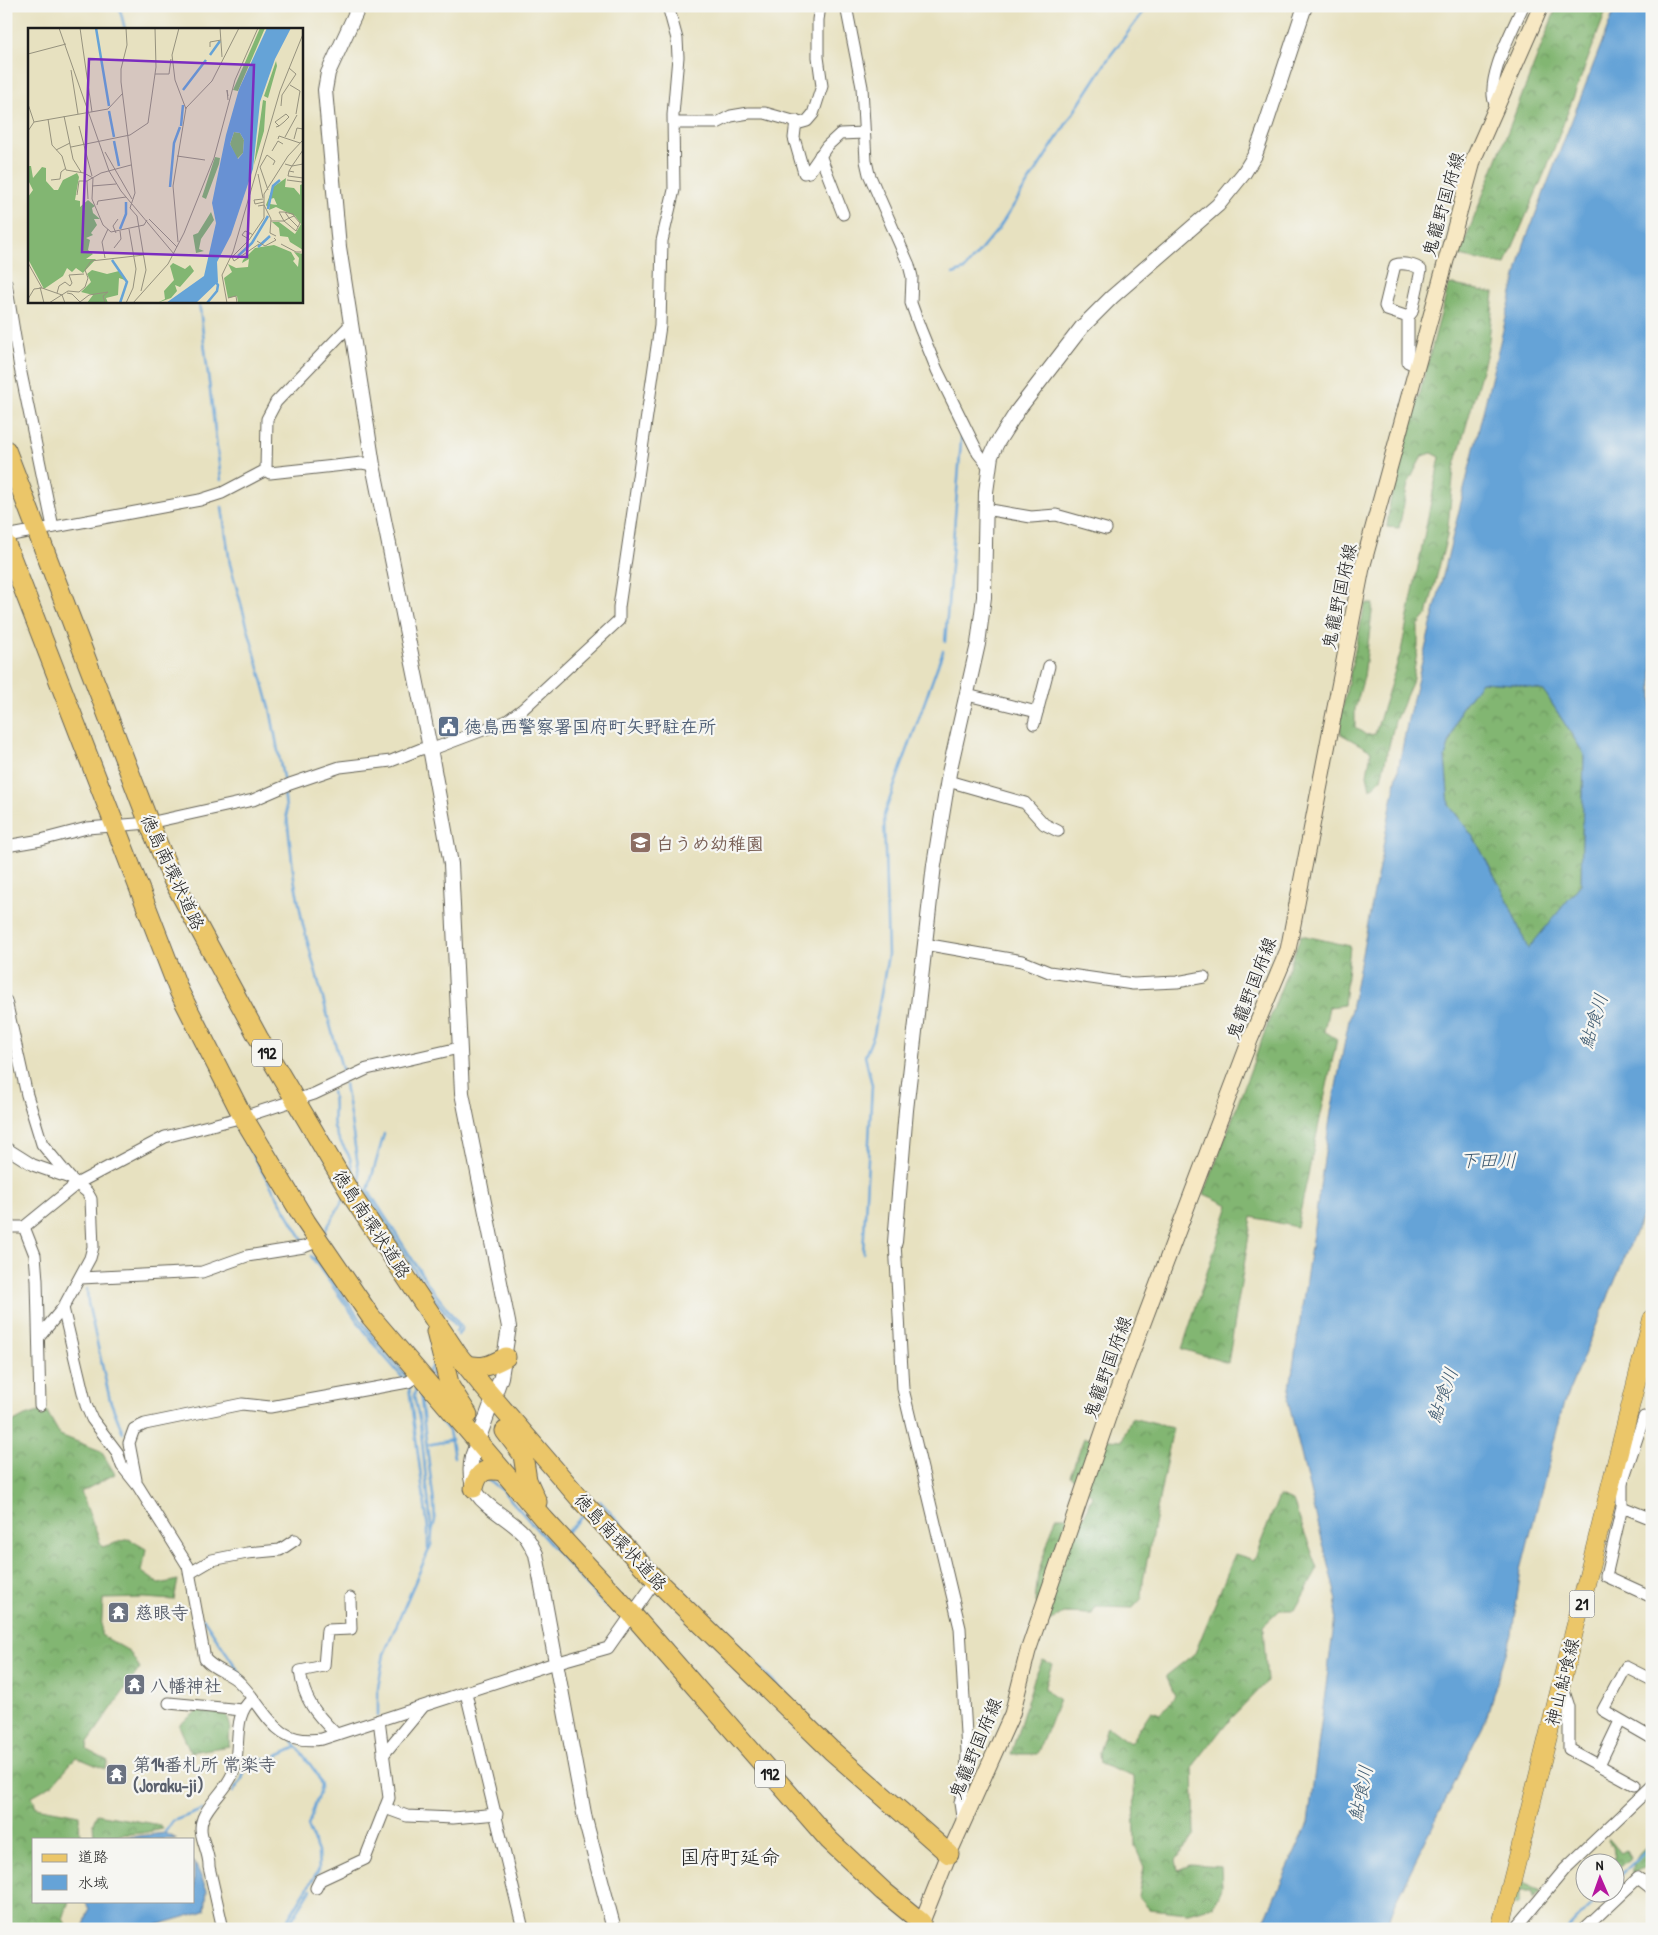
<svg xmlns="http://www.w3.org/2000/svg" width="1658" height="1935" font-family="'Patrick Hand','Klee One',sans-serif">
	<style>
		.forest { fill: url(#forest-crowns); stroke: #4f6947 }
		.water { fill: #65a3d7; stroke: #40607a; fill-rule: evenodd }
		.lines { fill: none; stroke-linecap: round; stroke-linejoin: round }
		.stream { stroke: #65a3d7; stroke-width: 2.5 }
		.minor-casing { stroke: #636155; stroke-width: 13 }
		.tertiary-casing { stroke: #636155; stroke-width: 16 }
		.secondary-casing { stroke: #636155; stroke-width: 17 }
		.primary-casing { stroke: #636155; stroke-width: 19 }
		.trunk-casing { stroke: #636155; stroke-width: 21 }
		.minor { stroke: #fff; stroke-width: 11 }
		.tertiary { stroke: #fff; stroke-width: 14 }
		.secondary { stroke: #f7e8c3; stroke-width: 15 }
		.primary { stroke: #ebc669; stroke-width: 18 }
		.trunk { stroke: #ebc669; stroke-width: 19 }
		.labels { text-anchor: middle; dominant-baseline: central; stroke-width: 4.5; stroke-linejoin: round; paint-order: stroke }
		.shield { fill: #f6f6f2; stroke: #5d5d5c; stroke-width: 1 }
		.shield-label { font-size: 16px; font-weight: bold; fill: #1c1c1c }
		.street-label { font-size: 18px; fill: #1c1c1c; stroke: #f6f6f2 }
		.service-label { font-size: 18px; font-weight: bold; fill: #4e5e75; stroke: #f6f6f2; text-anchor: start }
		.education-label { font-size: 18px; font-weight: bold; fill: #785e54; stroke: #f6f6f2; text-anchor: start }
		.worship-label { font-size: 18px; font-weight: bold; fill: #5b616d; stroke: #f6f6f2; text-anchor: start }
		.water-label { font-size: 19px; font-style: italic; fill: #3d5970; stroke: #f6f6f2 }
		.quarter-label { font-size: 20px; fill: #1c1c1c; stroke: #f6f6f2 }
		.inset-river { fill: none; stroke: #65a3d7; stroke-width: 2.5 }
		.inset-road { fill: none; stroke: #96927e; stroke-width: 1 }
		.view { fill: #7b2cbf; fill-opacity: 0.15; stroke: #7b2cbf; stroke-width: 2.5 }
		.inset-edge { fill: none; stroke: #1c1c1c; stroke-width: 2.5 }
	</style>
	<defs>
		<pattern id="forest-crowns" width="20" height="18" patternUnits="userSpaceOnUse" patternTransform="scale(1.25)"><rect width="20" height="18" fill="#82b672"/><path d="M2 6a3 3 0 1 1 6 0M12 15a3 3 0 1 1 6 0" fill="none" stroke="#6a935d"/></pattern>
	</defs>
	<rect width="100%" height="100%" fill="#f6f6f2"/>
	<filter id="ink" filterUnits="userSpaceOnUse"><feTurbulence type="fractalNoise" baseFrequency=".02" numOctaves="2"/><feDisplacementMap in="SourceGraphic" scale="10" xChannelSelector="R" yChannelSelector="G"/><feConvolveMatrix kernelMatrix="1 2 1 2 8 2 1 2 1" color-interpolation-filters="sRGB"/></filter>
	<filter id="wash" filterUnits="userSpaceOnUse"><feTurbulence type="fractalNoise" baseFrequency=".0096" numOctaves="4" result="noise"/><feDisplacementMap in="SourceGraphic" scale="20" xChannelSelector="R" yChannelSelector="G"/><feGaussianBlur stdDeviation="1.12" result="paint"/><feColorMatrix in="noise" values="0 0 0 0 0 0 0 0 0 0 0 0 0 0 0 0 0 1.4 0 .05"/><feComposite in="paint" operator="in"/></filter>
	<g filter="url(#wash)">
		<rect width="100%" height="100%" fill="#e7e1c0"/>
		<g class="forest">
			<polygon points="1557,6 1608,6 1547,167 1505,265 1459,256"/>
			<polygon points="1449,284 1494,293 1488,349 1454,469 1447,536 1427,615 1418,626 1418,647 1412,683 1395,721 1381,779 1370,789 1367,775 1371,751 1341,734 1340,720 1365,604 1373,604 1364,677 1355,709 1355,727 1366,735 1375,734 1401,651 1440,457 1432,453 1422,456 1408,484 1399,528 1387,527 1390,502"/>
			<polygon points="1481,682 1515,684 1544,691 1584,754 1581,884 1528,950 1506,897 1474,838 1449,805 1445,757 1460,710"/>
			<polygon points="1301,935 1350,946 1344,1005 1329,1007 1324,1031 1337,1039 1297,1227 1252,1217 1228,1363 1182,1349 1229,1205 1204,1194"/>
			<polygon points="46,1410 60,1435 101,1451 115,1474 81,1492 102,1547 129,1539 146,1549 142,1572 159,1584 178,1580 174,1600 144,1598 103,1599 101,1635 129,1651 140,1668 88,1742 87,1750 108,1761 105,1769 76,1757 53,1784 32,1796 36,1807 79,1815 80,1839 34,1839 34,1901 69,1901 63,1919 69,1929 6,1929 6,1426 25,1416"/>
			<polygon points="1131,1418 1173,1428 1143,1581 1142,1598 1133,1608 1096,1607 1092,1614 1063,1613 1049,1622 1035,1602 1038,1573 1056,1517 1084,1517 1092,1495 1070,1476 1084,1438 1122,1441"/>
			<polygon points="1279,1496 1293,1501 1318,1569 1295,1610 1280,1610 1263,1626 1267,1682 1225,1725 1193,1766 1195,1834 1176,1860 1178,1870 1190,1865 1221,1867 1222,1886 1213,1906 1189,1913 1149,1909 1138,1896 1144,1867 1135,1846 1134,1777 1100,1764 1099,1752 1107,1726 1130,1743 1151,1711 1161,1714 1175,1696 1166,1676 1195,1653 1235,1554 1254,1560"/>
			<polygon points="1043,1660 1052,1664 1044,1689 1059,1700 1037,1754 1011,1754 1034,1679"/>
			<polygon points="199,1710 227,1715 230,1725 229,1746 190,1752 179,1725"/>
			<polygon points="97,1814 160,1825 163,1829 143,1833 94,1837 93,1823"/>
			<polygon points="1609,1839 1621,1853 1626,1850 1631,1859 1617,1871 1616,1877 1616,1862 1604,1862 1615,1858 1613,1847 1608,1841"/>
			<path d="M1652,1845V1863L1633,1874C1632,1862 1640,1849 1652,1845Z"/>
			<polygon points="1524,1883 1542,1891 1534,1898 1534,1891 1520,1891 1520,1901 1517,1905 1513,1902 1519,1884"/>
		</g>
		<g class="water">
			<path d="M1616,6H1652V1192L1564,1403L1521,1570L1512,1634L1485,1721L1397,1898L1386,1929H1260L1308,1824L1337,1601L1288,1401L1331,1112L1408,719L1524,244ZM1481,682L1515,684L1544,691L1584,754L1581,884L1528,949L1506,897L1474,838L1449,805L1445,757L1460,710Z"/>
			<polygon points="165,1833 177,1839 112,1839"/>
			<polygon points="194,1861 207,1890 205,1911 143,1929 83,1929 89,1909 85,1901 194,1901"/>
		</g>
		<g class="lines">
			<g class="stream">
				<polyline points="119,6 125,29"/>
				<polyline points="953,274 964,270 999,228 1110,56 1148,6"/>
				<polyline points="199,301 221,480"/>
				<polyline points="222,507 230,564 270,708 284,783"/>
				<polyline points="945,642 962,429"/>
				<polyline points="284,791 294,878 303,925 344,1076"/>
				<polyline points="345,1084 361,1184 424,1285 458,1328 456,1332"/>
				<path d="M332,1092C336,1104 332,1115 334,1127C337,1139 345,1147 350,1158C352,1165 351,1170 356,1176L354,1180"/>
				<polyline points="235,1125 303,1240"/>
				<polyline points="384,1134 368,1190 428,1284 462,1328 458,1335"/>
				<polyline points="323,1235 344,1198"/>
				<polyline points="863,1253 872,1085 865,1056 874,1034 888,955 884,815 943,651"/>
				<polyline points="311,1256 376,1347 403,1378"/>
				<polyline points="315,1257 378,1344 407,1377"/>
				<polyline points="87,1289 88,1303 110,1400 123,1433"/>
				<polyline points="428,1372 435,1362"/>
				<polyline points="431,1375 437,1365"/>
				<polyline points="409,1387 428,1529 428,1549"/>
				<polyline points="420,1392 434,1504 435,1520 432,1532"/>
				<polyline points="430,1408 449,1431 454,1457"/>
				<polyline points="427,1445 452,1440"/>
				<polyline points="486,1479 501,1489 606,1607"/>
				<polyline points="600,1501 654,1561"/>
				<polyline points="567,1532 584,1515"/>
				<polyline points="670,1578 786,1694"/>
				<polyline points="203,1618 246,1682"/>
				<polyline points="423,1714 459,1701"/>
				<polyline points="378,1716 378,1688 384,1654 431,1545 432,1534 420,1423 414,1396 416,1389"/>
				<polyline points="233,1792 242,1779 249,1758 271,1759 297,1747"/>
				<polyline points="165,1832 173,1821 202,1810"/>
				<polyline points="1616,1881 1652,1845"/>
				<polyline points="282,1929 319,1869 318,1852 308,1826 321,1786 317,1774 293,1741"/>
				<polyline points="286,1929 311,1889"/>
				<polyline points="1568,1929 1604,1892"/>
			</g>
		</g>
	</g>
	<g filter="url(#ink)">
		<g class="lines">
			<defs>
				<g id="minor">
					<polyline points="846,6 862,87 866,161 869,174 909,265 912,277 911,303 920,328 937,370 978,453 989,467"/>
					<path d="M1496,106C1483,83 1513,29 1523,6"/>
					<polyline points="796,121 794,138 804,173 809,172 827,146 840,134 864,133"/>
					<polyline points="674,123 717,123 731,116 749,113 765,113 800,123 807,121 813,114 822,86 818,57 818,20 820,6"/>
					<polyline points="820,155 843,214"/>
					<polyline points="6,283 20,368 53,527"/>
					<path d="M1408,317L1387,310L1385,306L1395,265C1402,262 1416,265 1421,270L1412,312L1408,317V362L1417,366"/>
					<polyline points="266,470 270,473 362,463 373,465"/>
					<polyline points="985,509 1031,517 1056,515 1106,529"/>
					<polyline points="6,536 200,500 222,493 266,470 267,419 276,402 351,324"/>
					<polyline points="967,695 1037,712"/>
					<polyline points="1034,724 1049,666"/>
					<polyline points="948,781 1025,803 1044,824 1058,831"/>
					<polyline points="6,846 41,840 87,828 149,823 253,800 290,784 340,767 391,761 421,749 438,747 507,721 523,709 619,620 619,607 660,326 662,241 674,190 673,115 678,57 677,39 668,6"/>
					<polyline points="924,944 1022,961 1049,972 1133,984 1177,982 1204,977"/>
					<polyline points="6,1001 27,1095 42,1144 70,1178"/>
					<path d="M6,1148L33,1165L70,1178L87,1192L91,1199L93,1247L90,1258L63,1308L86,1405L92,1419L117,1452L122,1466L138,1486L188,1566L205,1659C215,1671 230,1672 240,1683C268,1711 273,1746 322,1739L555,1663L608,1648L656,1580"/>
					<polyline points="6,1227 24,1227 78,1183 165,1137 243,1117 314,1094 367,1069 459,1048"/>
					<polyline points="24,1227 35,1255 37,1280 40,1405"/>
					<polyline points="895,1242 903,1389 960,1628 967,1752 966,1778 960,1803 963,1824"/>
					<polyline points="81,1278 202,1272 247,1256 304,1247 319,1241"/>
					<polyline points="39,1337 63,1308"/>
					<polyline points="136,1480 129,1443 134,1429 145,1424 242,1404 270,1407 408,1382 420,1374"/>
					<polyline points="1616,1481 1622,1483 1622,1507 1652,1519"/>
					<polyline points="1622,1483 1644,1417"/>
					<polyline points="1622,1507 1606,1576 1652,1597"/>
					<polyline points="190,1573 212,1560 247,1553 280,1550 295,1540"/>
					<polyline points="1652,1680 1626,1667 1603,1710 1650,1737 1652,1735"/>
					<polyline points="1562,1685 1569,1707 1569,1749 1635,1785"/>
					<polyline points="466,1693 523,1929"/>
					<polyline points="169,1703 242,1710"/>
					<path d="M336,1734C316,1714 304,1701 300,1671L324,1666L327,1630L351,1629L350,1598"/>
					<polyline points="383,1755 422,1708"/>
					<polyline points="1599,1765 1620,1721"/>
					<polyline points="385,1808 407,1816 453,1818 497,1814"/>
					<polyline points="316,1888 320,1880 365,1859 389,1798 379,1720"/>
					<path d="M223,1929L209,1867C210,1850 196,1835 203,1818C210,1801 228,1789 234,1770C241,1748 232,1713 253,1699"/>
					<polyline points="1515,1929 1565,1869 1652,1786"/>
					<polyline points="1584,1929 1638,1878 1652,1889"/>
				</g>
				<g id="tertiary">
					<path d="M359,6L328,73L325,90L339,247L373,465L430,748L451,864L462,1093L509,1327L501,1377L472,1457C463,1501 496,1507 521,1531C528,1537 532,1547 536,1554L585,1819L614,1929"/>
					<polyline points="895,1242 906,1110 934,865 949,773 978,644 984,597 986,492 991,456 997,443 1018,410 1082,327 1112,297 1218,205 1244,173 1255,155 1264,130 1305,6"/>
				</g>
				<polyline id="secondary" points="919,1929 949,1854 1012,1714 1028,1651 1115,1397 1250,1040 1288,950 1362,568 1474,158 1541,6"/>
				<polyline id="primary" points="1500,1929 1652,1319"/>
				<g id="trunk">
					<polyline points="6,450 149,823 173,880 258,1037 352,1196 458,1355 482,1385 581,1500 656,1580 831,1750 949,1854"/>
					<polyline points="6,544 179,991 243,1117 306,1222 371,1317 543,1518 631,1613 829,1840 883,1891 921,1922"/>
					<polyline points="436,1332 450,1387 468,1415"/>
					<path d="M465,1364C482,1370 491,1365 506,1357"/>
					<polyline points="505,1431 523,1455 527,1480 537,1502"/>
					<path d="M474,1488C478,1471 485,1468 502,1471"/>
				</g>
			</defs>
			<use href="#minor" class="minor-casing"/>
			<use href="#tertiary" class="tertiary-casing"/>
			<use href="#secondary" class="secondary-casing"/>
			<use href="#primary" class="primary-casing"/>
			<use href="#trunk" class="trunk-casing"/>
			<use href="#minor" class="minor"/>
			<use href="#tertiary" class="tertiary"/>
			<use href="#secondary" class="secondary"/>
			<use href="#primary" class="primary"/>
			<use href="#trunk" class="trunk"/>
		</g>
	</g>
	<defs>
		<symbol id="civic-square" viewBox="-11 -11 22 22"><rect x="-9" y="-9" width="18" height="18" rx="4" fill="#5c6f8a" stroke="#f6f6f2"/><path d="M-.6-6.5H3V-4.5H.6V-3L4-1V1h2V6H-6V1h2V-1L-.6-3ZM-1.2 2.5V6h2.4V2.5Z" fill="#fff"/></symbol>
		<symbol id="school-square" viewBox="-11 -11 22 22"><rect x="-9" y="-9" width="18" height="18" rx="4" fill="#8d6e63" stroke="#f6f6f2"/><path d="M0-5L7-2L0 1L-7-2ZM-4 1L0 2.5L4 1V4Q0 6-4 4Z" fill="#fff"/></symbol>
		<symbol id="temple-square" viewBox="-11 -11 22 22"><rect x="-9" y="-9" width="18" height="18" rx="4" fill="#6b7280" stroke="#f6f6f2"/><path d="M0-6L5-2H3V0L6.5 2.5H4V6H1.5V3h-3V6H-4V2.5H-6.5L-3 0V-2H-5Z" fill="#fff"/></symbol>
	</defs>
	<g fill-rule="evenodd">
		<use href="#civic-square" x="436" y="714" width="25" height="25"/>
		<use href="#school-square" x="628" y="830" width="25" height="25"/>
		<use href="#temple-square" x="106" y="1600" width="25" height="25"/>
		<use href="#temple-square" x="122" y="1672" width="25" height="25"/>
		<use href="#temple-square" x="104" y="1762" width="25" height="25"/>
	</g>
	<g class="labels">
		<g class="shield">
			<rect x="252" y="1039.5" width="30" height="27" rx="4"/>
			<rect x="1569.5" y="1590.5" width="25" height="27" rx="4"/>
			<rect x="755" y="1760.5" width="30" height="27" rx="4"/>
		</g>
		<g class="shield-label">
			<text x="267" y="1053">192</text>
			<text x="1582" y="1604">21</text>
			<text x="770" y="1774">192</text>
		</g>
		<g class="street-label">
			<text transform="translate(1443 204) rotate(-74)">鬼籠野国府線</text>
			<text transform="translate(1339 596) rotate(-78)">鬼籠野国府線</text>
			<text transform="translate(173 872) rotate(65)">徳島南環状道路</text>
			<text transform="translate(1251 988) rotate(-69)">鬼籠野国府線</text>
			<text transform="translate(372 1224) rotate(57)">徳島南環状道路</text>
			<text transform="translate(1107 1367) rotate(-70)">鬼籠野国府線</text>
			<text transform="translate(621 1542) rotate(47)">徳島南環状道路</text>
			<text transform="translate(1562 1682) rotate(-76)">神山鮎喰線</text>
			<text transform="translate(975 1748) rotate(-67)">鬼籠野国府線</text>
		</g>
		<g class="service-label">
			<text x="464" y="726">徳島西警察署国府町矢野駐在所</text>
		</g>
		<g class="education-label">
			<text x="656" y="843">白うめ幼稚園</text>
		</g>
		<g class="worship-label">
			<text x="135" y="1612">慈眼寺</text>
			<text x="150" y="1685">八幡神社</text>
			<text x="133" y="1764">第14番札所 常楽寺<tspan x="133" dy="21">(Joraku-ji)</tspan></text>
		</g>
		<g class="water-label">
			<text transform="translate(1593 1021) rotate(-73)">鮎喰川</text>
			<text x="1488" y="1160">下田川</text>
			<text transform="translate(1442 1395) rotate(-70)">鮎喰川</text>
			<text transform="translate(1360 1793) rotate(-78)">鮎喰川</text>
		</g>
		<g class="quarter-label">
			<text x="730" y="1856">国府町延命</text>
		</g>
	</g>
	<g transform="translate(28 28)">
		<rect width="275" height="275" fill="#e7e1c0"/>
		<path d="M232,0H237L210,63L205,62ZM248,33L249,38L240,70L236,68ZM235,72L238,73L236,103L226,137ZM206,104L212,105L216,112L215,125L209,131L202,116ZM187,129L192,130L191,136L178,171L174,169ZM0,138H3L5,150L14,139L18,140V153L26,162H30L35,152L49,145L51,149L47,172L52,173V179L60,172L67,178L64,180L65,185L72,191H66L69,197L63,205L65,207L58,210L62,212L60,222L65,226L58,231H68L55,245L48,240L44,244L39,240L35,248L16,261L0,231V169L5,162L0,152ZM258,150L257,159L266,160L272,167V157L275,156V222L262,214L260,209L252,208L251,200L244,194H251L267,206L273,196L267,188L248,179L241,182L242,176L249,177L246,170L242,171L240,180L238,177L245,159ZM183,184L186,192L173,211L171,221L176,223L168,225L165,207L170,205ZM246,217L263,224L267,231L265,233L270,239L271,230L266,224L275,226V275H210L209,268L200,270L196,250L204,244L200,236L208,240L220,239L221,231L214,235L215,232L227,220ZM145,235L157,241L162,237L166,243L152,259L147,257L149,263L143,270L129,275L137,271L136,263L146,252L142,238ZM64,242L79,246L91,243L97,252L91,250L90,267L78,270L80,275H59L65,267L53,264L63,254L59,246Z" fill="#82b672"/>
		<path d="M239,0H263L247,31L232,74L225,141L203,207L189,234L190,254L168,275H138L176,248L188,195L184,175L198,107L211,61ZM206,104L212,105L216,112L215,125L210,131L202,116Z" fill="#65a3d7" fill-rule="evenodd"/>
		<path class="inset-river" d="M68,0L81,78M182,27L192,13M155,62L178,32M81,83L86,109M153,98L155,77M86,113L91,138M142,159L146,115L152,99M240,181L245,158L252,152M92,201L98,186V174M230,219L242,208M210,228L224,215L240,188M84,232L99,254L92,275M179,275L189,263L190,257L187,253"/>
		<path class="inset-road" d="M31,0L81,143L93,163L146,226M52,0L64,84M98,0L99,17L93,41V54L107,165L102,180L109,188L118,242L113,263M151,0L144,27L147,52L158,81M192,0L194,29M182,19V14L193,12M0,26L38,16M43,42L50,86M127,46H141L143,31M262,57L272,63L268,86M200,68L199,62L200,72M0,76L6,94L0,103M253,78L254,67L268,46L261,40M36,88L45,131L53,144M20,91L24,117L34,128L38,142L56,145L65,150L64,171L75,197L83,204L116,197L119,192M6,94L80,81L95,65M51,98L64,148M248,99L251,98L256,94L261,89L258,86L247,94L251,98M257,109L269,87M250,111L251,108L272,115M266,111L269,100L275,101M43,119L102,107L120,95L128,39L127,0M28,122L42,115M244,123L250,113L255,116M77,124L104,171M149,128L177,132M257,136L264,138L275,122M261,143L260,148L275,150M266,144L261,143L264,138L275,136M230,146L235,170M23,152L32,151L33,144L38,140M259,152L274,154M59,153L60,171M64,158L88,156M240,162L232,139L239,127L247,133L245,137M49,167L51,153H59L73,145L103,137M235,171L226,172L227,176L236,174M69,177L70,173L98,169M230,178L236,177L243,191L242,205L248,208M266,188L272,195L270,199L261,190L256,193L268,203L270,199M121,191L149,219M243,193H256L251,184H257L260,185L265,186L266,188L261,190L257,184M88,205L85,198L90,191M222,205L217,203L214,207L219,210L222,205L225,207M229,213L237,218L248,212L246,210M150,214L145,158L158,80L184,53L211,0M253,216L268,224H273M86,220L93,211L92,203M204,229L221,212L236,190V166L260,128L275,112M204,229L206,233L231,216M77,230L74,214L80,201M0,235L14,260M12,259L16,275M29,265L31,258L37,254L42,258L44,255L41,247L56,246M39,265L44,266L52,274L61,267L80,264L75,268L77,275M200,270L208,268L209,275M0,271L6,261L14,260L34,267L37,275M21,275L40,263L51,264L57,259L60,250L57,242L63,233L116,227M98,275L105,260L108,241L101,201M105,275L140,236L156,205L186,130L207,52L230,0M199,275L194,247L205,224L252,63L275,6"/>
		<path class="view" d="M61,31L226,37L219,229L54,224Z"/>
		<rect width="275" height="275" class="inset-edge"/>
	</g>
	<rect width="1658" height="1935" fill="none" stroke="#f6f6f2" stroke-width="25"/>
	<rect x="32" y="1838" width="162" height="65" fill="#f6f6f2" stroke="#9f9f9c"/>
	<rect x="42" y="1854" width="25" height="8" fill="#ebc669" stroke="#9f9f9c"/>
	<text x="78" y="1862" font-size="15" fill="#1c1c1c">道路</text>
	<rect x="42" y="1875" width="25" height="15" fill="#65a3d7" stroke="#9f9f9c"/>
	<text x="78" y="1888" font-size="15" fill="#1c1c1c">水域</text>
	<g transform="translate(1600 1878) rotate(358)"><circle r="24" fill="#f6f6f2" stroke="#9f9f9c"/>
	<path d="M0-4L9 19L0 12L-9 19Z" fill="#b5179e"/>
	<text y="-8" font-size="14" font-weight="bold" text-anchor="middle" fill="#1c1c1c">N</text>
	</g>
</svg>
